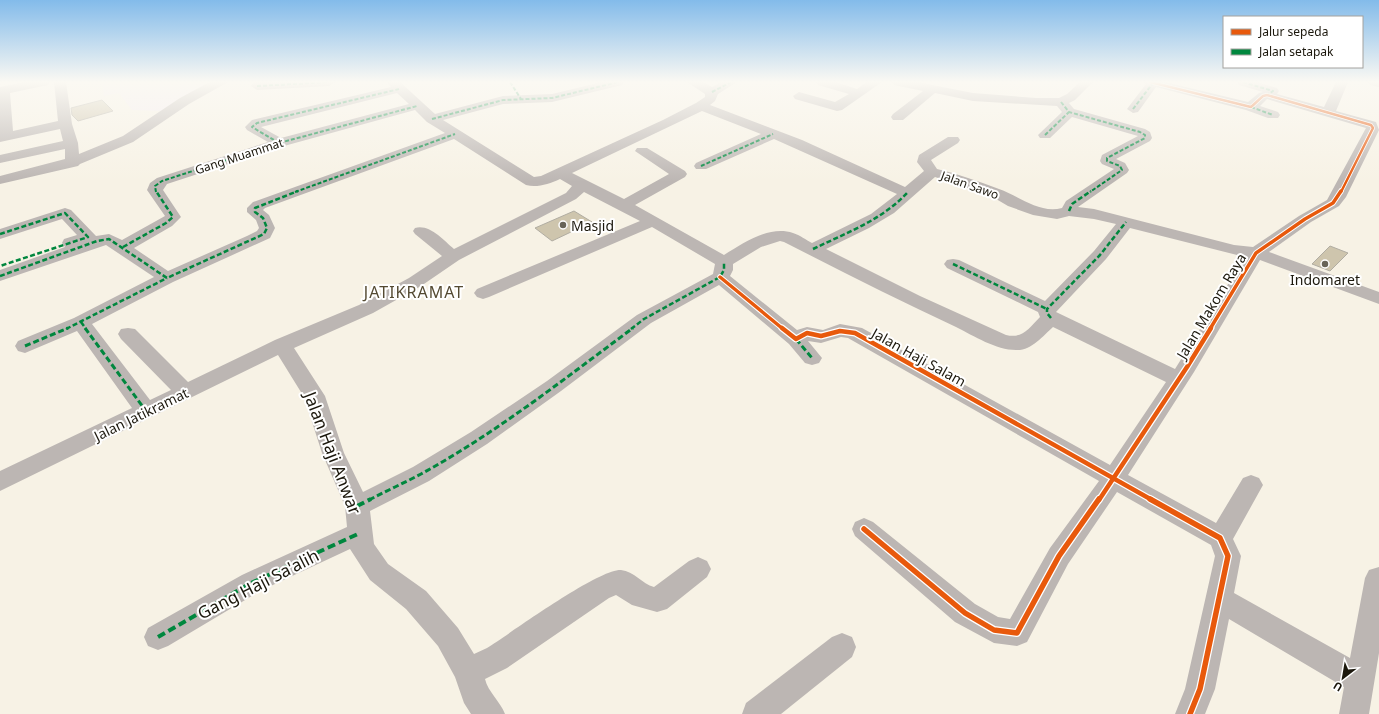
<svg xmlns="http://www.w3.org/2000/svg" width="1379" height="714" font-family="'Noto Sans',sans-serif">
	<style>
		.education { fill: #f4ecf2 }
		.building { fill: #cec5ad; stroke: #b1ada2 }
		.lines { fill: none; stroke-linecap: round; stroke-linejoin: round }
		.minor { fill: #bcb6b3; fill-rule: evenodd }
		.quiet-far3 { stroke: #00873e; stroke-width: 2; stroke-dasharray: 4 2; stroke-linecap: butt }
		.quiet-far2 { stroke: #00873e; stroke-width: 2.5; stroke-dasharray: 5 2.5; stroke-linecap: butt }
		.quiet-far1 { stroke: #00873e; stroke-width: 3; stroke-dasharray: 6 3; stroke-linecap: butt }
		.quiet { stroke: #00873e; stroke-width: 4; stroke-dasharray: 8 4; stroke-linecap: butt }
		.cycleway-far3-casing { stroke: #fff; stroke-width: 4 }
		.cycleway-far2-casing { stroke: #fff; stroke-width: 5.5 }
		.cycleway-far1-casing { stroke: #fff; stroke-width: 7 }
		.cycleway-casing { stroke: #fff; stroke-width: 8 }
		.cycleway-far3 { stroke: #e8590c; stroke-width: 2.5 }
		.cycleway-far2 { stroke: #e8590c; stroke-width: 3.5 }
		.cycleway-far1 { stroke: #e8590c; stroke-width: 4.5 }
		.cycleway { stroke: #e8590c; stroke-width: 5.5 }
		.poi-dot { fill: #686458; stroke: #fff; stroke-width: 1.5 }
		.labels { text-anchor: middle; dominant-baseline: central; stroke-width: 4; stroke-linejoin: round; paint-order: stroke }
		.far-street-label { font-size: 12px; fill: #1b170c; stroke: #fff }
		.poi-label { font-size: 14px; fill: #1b170c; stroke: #fff; text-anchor: start }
		.street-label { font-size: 14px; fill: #1b170c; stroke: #fff }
		.quarter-label { font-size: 16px; letter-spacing: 1px; fill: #544a32; stroke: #fff }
		.near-street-label { font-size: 17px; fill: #1b170c; stroke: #fff }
	</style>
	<rect width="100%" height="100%" fill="#f7f2e5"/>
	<polygon class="education" points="102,82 213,82 163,111 132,110 119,93 104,96"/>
	<g class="building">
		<polygon points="102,100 113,111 78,121 72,115 71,108"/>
		<polygon points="574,211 592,222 552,241 535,228"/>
		<polygon points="1330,246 1348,253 1330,271 1312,264"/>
	</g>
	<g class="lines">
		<g class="minor">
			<polygon points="25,82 50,82 48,85 10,93 13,131 58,121 54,82 66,82 72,124 78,143 79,154 123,136 180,98 204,85 211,82 228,82 189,104 133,142 80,164 78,166 0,184 0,176 65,159 65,149 0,163 0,155 63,141 60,129 0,142 0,87"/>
			<polygon points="260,82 335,82 329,86 257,90 251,86 253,83"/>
			<path d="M387,82H400L435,114L503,96L552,94L602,82H624L622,85L552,102L503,104L443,120L534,177L541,176L663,120L696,103L705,97V94L687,82H703L712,87L721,82H737L718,94L715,101L710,105L802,140L905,187L924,171L917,162L919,155L948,137H958L960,140L958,143L931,160L937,169C958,174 978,181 999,189C1019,196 1039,214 1062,208L1066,201L1114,169L1102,164L1100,161L1102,155L1138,136L1072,117L1050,138H1040L1038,135L1062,112L1057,106L973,101L935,93L903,120H893L891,117L893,114L923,91L894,85L892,82H917L973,93L1036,98H1059L1067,94L1080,82H1093L1075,100L1069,103L1074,109L1145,129L1150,132L1152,138L1150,141L1116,159L1125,163L1129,170L1127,173L1078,207L1094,209L1234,245L1253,247L1299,216L1327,200L1366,128L1267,99L1260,106L1278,112L1280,115L1278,118H1268L1246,110L1156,87L1138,112L1133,113L1127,109L1146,84L1144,82H1165L1248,102L1259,93L1263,92L1239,85L1237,82H1256L1277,88L1279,91L1277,94L1324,107L1336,82H1348L1336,111L1376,122L1379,130L1346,197L1339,206L1311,222L1269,252L1379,292V304L1260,260L1194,372L1128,475L1216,523L1243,478L1251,475L1259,478L1263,485L1233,539L1241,556L1234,593L1350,658L1365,578L1369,570L1379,567V653L1369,714H1339L1344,687L1229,619L1215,689L1205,714H1175L1185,689L1215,556L1211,545L1117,492L1068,564L1027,642L1017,646L994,643L955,622L855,536L852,529L855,522L864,518L873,522L975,604L998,617L1010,619L1050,548L1099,481L848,338L841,337L821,343L808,341L822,358L819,363L812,365L805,363L789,344L719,285L651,323L561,391L487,444L429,481L370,511L374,544L388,564L426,591L458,628L474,654L487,648C511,633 598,569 621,570C634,571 642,584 654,587L689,561L698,557L707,561L711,569L707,577L667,609L657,612L632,605L616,595L609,598L507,668L485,679C488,692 500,701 505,714H471L464,703L455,677L438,646L406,609L370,580L350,549L260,591L168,646L158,650L148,646L144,637L148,628L242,575L347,527L345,506L322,453L304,397L278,355L0,491V471L132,408L77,331L25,353L18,351L15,346L18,341L74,318L154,277L106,245L0,281V270L65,247L62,243L64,239L77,235L62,219L0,239V229L65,208L71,210L96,236L109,234L122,240L165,216L147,190L150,183L157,178L268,142L247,130L245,127L252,120L391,87ZM397,93L409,104L281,138L261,127ZM415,110L427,122L445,133L253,202L247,208V212L256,220L259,228L257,231L247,236L168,271L134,248L172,226L181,217L163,190L167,184L284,146ZM702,111L761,134L696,163L694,166L696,169H706L774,139L897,194L871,214L812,243C806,240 800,235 793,233C769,225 744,243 724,255L635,205L685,177L687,174L685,171L647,148H637L635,151L669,174L624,199L572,173ZM454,139L526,185C537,188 549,184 560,179L572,186L566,193L454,249C443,240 430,224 415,228L413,231L415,234L442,256L409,278L359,305L275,340L188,382L135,329L128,328L121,329L118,334L121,339L171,390L150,400L92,324L173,282L270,238L275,228L269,215L263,210L265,208ZM935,177L991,196L1008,206L1033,215L1057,219L1069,216L1094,219L1116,224L1094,251L1045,301L959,260L953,259L947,260L944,264L947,268L1038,312L1040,317C1029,328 1023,339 1006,335L920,296L826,249L869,228L894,213ZM584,192L640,221L477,289L474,293L477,297L483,299L489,297L652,227L715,264L713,274L637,315L547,381L471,432L413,467L363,492L344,453L325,396L294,348L373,313L421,286L459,260L576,199ZM1130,228L1245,257L1175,369L1056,312L1106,259ZM780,241L784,242C841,271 898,300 956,327C974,336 996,350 1016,350C1031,351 1043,336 1053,327L1166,382L1110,465L862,328L840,324L823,330L807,327L797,330L730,276L733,270V264L761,247Z"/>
			<polygon points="816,82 835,82 857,89 867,82 882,82 842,110 837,111 795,99 793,96 799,92 835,102 849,94 818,85"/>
			<polygon points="1368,82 1379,82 1379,87 1370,85"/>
			<polygon points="842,633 852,637 856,647 852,657 781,714 742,714 746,703 832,637"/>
		</g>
		<g class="quiet-far3">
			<polyline points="510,82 521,99"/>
			<polyline points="1243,82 1273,91 1267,95"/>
			<polyline points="257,86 329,82"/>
			<polyline points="712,92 731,82"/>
			<polyline points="1061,102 1069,112 1140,132 1145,135 1145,138 1107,158 1107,161 1120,166 1122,170 1090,192"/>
			<polyline points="1251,107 1273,115"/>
			<polyline points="1133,109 1153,83"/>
			<polyline points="432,119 503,100 552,98 618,82"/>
			<polyline points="1045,135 1069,112"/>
			<polyline points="279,143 252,127 257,123 399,89"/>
			<polyline points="701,166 773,134"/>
			<polyline points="156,192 155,186 162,181 279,143 417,106"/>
			<polyline points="295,192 455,134"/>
		</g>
		<g class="quiet-far2">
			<polyline points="1069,211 1072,204 1091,191"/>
			<polyline points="0,234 65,213 88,237 0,266"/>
			<polyline points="123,247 166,223 173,217 156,191"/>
			<path d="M813,249C846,233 882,220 907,193"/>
			<polyline points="953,264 1047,309"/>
			<polyline points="0,276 97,241 109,239 167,278 264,234 267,228 263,218 255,212 255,208 298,191"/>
			<polyline points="1051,318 1047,313 1047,309 1100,255 1126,222"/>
			<polyline points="81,322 86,329"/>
			<polyline points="66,329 167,278"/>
			<polyline points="631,329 644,319 720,277 724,270 724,262"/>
		</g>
		<g class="quiet-far1">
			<polyline points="85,328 146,411"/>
			<polyline points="796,339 812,358"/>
			<polyline points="25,346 68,328"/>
			<path d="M369,500C386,491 404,483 421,474C496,433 564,379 633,328"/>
		</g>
		<g class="quiet">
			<polyline points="357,506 371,499"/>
			<polyline points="158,637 251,583 360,533"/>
		</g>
		<defs>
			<polyline id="cycleway-far3" points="1150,82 1251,107 1263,96 1267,95 1371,125 1373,128 1341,192"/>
			<g id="cycleway-far2">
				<polyline points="720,277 783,329"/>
				<polyline points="1210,329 1256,253 1305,219 1333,203 1341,191"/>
			</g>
			<g id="cycleway-far1">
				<polyline points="782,328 796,339 807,333 821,336 840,331 855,333 1152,500"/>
				<polyline points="1099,500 1187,367 1211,328"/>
			</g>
			<g id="cycleway">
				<polyline points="1150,499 1220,538 1228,556 1200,689 1190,714"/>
				<polyline points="864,529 965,613 994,630 1017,633 1059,556 1099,499"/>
			</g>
		</defs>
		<use href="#cycleway-far3" class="cycleway-far3-casing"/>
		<use href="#cycleway-far2" class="cycleway-far2-casing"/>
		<use href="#cycleway-far1" class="cycleway-far1-casing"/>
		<use href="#cycleway" class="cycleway-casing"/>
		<use href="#cycleway-far3" class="cycleway-far3"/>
		<use href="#cycleway-far2" class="cycleway-far2"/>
		<use href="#cycleway-far1" class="cycleway-far1"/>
		<use href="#cycleway" class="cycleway"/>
	</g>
	<linearGradient id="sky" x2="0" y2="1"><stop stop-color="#83bbea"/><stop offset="0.45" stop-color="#fbf9f3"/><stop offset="1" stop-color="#fbf9f3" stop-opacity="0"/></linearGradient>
	<rect width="1379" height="182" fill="url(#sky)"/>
	<g class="poi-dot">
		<circle cx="563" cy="225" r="4"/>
		<circle cx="1325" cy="264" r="4"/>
	</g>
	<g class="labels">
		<g class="far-street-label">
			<text transform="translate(239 156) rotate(-18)">Gang Muammat</text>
			<text transform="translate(970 185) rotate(20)">Jalan Sawo</text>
		</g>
		<g class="poi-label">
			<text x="571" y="225">Masjid</text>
			<text x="1325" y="279" text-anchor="middle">Indomaret</text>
		</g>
		<g class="street-label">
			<text transform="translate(1211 306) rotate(-59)">Jalan Makom Raya</text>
			<text transform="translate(919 357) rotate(29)">Jalan Haji Salam</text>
			<text transform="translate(141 414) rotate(-26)">Jalan Jatikramat</text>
		</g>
		<g class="quarter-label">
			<text x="414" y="292">JATIKRAMAT</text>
		</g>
		<g class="near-street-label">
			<text transform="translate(333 453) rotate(69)">Jalan Haji Anwar</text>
			<text transform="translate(258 584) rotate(-27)">Gang Haji Sa'alih</text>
		</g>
	</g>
	<rect x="1223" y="16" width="140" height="52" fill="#ffffff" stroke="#a4a29e"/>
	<rect x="1231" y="29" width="20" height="6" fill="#e8590c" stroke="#a4a29e"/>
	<text x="1259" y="36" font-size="12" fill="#1b170c">Jalur sepeda</text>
	<rect x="1231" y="49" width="20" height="6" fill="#00873e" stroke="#a4a29e"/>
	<text x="1259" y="56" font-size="12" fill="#1b170c">Jalan setapak</text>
	<g transform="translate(1343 678) rotate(211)" stroke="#ffffff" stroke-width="3" paint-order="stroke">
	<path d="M0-3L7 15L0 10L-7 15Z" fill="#1b170c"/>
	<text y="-6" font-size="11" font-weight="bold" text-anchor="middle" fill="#1b170c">U</text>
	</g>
</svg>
